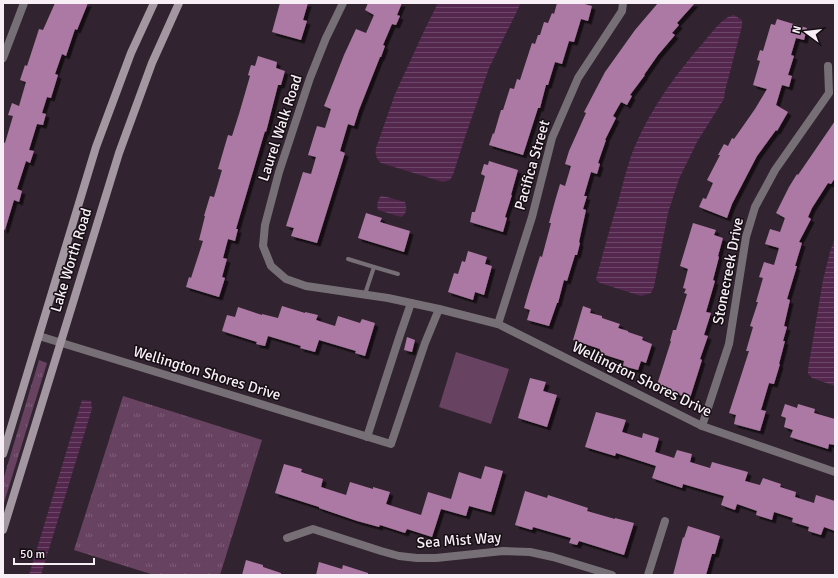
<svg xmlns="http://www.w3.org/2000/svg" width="838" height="578" font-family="Signika,sans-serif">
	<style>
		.grass { fill: url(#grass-tufts) }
		.green { fill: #674261 }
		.water { fill: url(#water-rules) }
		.building { fill: #ac79a4; filter: url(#shadow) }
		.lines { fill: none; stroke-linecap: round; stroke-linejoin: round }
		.lane { stroke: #766f75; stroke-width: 4 }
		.street { stroke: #766f75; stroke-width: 8 }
		.secondary { stroke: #a397a1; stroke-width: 8 }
		.labels { text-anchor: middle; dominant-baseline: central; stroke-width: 3; stroke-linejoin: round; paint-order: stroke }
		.street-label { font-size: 15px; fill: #f8eef6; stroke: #150f14 }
	</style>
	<defs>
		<pattern id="grass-tufts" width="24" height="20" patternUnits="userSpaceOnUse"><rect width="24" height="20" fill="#674261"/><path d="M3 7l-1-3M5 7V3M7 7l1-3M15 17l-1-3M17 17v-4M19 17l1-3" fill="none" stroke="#7e5e78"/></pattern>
		<pattern id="water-rules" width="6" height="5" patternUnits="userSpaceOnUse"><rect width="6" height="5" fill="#53274e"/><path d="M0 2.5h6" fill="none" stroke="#6c4768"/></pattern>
		<filter id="shadow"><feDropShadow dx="3.5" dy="3.5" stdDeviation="0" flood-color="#0009"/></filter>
	</defs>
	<rect width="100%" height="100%" fill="#31232f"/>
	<g class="grass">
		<polygon points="39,360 47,363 3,506 3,480"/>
		<polygon points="123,396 262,440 220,575 154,575 74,550"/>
	</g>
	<polygon class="green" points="456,352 509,369 491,424 439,407"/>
	<g class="water">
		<path d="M438,3H521L489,68L465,137L453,175L450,180L443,182L381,163C376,158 375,155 376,148L395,94L425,29Z"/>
		<path d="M734,15L742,20V26L725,91L724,99L697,142L679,179L668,213L654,287L651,293L641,296L600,283L597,281L596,279C603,253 610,228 618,202C622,187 626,171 631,156C647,114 674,76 703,43C711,34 722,17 734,15Z"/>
		<path d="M381,196H383L405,202C407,208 407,214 401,217L378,210C376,205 378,199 381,196Z"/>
		<polygon points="835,238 835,386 812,378 808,374 808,369 823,280 830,252"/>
		<polygon points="82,400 91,401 92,409 41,575 29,575"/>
	</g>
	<g class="building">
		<polygon points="55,3 88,3 77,30 75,29 66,56 62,54 55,74 58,75 51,98 47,97 42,113 46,114 43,125 37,124 29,150 34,151 30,163 26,161 17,189 22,191 19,202 14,200 5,230 3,229 3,142 5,143 13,116 8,115 12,103 19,106 26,82 20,80 25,65 27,66 39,29 43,30"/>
		<polygon points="280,3 308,3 303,20 307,21 301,40 272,32"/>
		<polygon points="368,3 402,3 397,15 400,16 396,25 392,24 383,45 385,46 381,57 380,57 359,110 354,126 348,124 340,151 345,153 317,243 291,236 294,228 286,226 303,172 311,174 316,157 308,155 317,126 325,128 331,109 324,106 344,55 356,29 366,33 374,15 365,10"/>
		<polygon points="557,3 581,3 592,6 588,21 581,19 574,42 569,41 562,64 555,62 548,85 546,85 540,108 538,108 523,155 489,145 493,133 494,134 501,110 503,110 510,88 514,89 517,79 520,80 532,43 535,44 538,35 540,35 544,22 548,23 552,13 554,14"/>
		<polygon points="658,3 695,3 677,23 679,25 672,33 675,35 658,55 644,75 645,75 630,95 632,96 627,105 621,102 613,116 616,118 605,140 606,140 598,163 600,164 597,174 591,172 584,196 587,196 583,209 586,210 579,242 580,243 577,255 575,255 567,281 564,280 558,303 557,303 549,326 527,320 530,310 524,308 528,294 540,256 542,257 551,223 549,223 555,201 560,184 565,186 571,166 565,164 569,151 586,113 584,112 605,72 635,30"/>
		<polygon points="777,19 807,28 804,40 796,38 791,55 794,56 788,75 792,76 789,87 782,85 776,105 788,112 777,131 776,130 757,156 732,204 727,218 699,207 703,198 706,199 713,183 707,180 720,155 718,155 724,144 728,146 732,138 734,139 755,109 767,89 753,85 760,61 757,60 760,50 763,51 771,24 775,25"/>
		<polygon points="258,56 277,62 276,68 285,71 281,85 278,85 266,132 265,131 236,229 238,229 235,241 228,239 223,258 227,259 222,277 225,278 219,297 186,287 189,277 191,278 203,241 199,240 205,216 204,216 210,196 214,197 222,170 218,169 228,135 232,136 239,114 250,76 248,75 251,65 255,66"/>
		<polygon points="835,121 835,178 831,184 828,183 812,208 808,217 811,219 799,242 802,243 795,266 797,266 787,299 790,300 784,326 787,327 783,341 785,341 779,364 780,364 774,384 769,383 761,410 766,411 760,431 734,424 736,415 729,413 749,351 746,351 753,327 750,326 758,302 756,302 763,278 759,277 764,262 774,265 779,248 765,244 770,229 780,232 785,218 776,213 789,187 797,174 798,175"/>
		<polygon points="489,161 518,170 511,195 512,195 505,217 507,218 503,232 470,222 472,212 475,212 485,176 481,174 484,164 488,165"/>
		<polygon points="366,213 382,218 380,222 410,231 404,252 358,238"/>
		<polygon points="693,223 716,230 714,235 723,238 718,256 719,257 713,280 715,281 706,312 711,313 704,335 708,336 700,359 702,360 690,398 656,388 671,341 670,341 673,330 676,330 687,294 684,293 686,289 683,288 688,269 680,266"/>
		<polygon points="468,251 487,257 485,264 492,266 484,295 475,292 473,300 448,292 454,273 458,274 462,261 465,262"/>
		<polygon points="282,306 305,313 305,312 318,315 316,320 335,326 338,316 360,323 362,319 375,323 365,356 355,353 356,351 319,340 315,352 300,348 301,346 268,336 265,346 256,344 257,342 222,331 227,315 235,317 238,307 262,315 262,314 278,318"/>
		<polygon points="583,306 591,309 590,313 602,316 602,318 620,324 618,328 628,331 628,332 643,337 642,340 652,344 646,363 641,361 638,370 623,366 624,361 599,353 600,349 573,340"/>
		<polygon points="407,337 415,340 412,352 404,350"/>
		<polygon points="530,378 546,382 543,391 557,395 547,427 518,418"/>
		<polygon points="785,404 797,408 798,404 815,409 814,413 835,419 835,445 829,444 828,449 790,437 793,430 784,427 786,418 781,416"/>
		<polygon points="596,412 626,420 622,432 642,438 643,433 659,438 655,452 674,458 677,450 692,454 690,462 710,468 712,462 748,472 745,481 760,485 763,478 781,484 780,487 796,492 795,497 814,503 816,495 835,501 835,531 824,527 821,535 808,531 809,527 792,522 793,518 774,512 772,520 756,515 757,511 737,504 735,510 721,505 724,496 683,484 682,488 652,478 656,466 616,453 615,456 585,447"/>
		<polygon points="284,464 302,469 301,472 323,479 321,487 346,495 350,482 373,489 373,487 390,492 386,504 421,515 428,492 451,499 459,472 481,479 485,466 503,471 491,512 469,506 466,516 441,509 432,537 407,529 405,533 380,525 379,527 357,521 319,508 319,507 275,493"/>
		<polygon points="525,491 547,498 548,495 588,508 587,511 615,519 615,518 634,523 624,555 579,541 577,545 569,543 571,538 533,527 532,530 515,525"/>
		<polygon points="688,526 720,536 715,554 712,554 706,575 673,575 683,537 684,538"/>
		<polygon points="246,560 263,565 263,567 281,573 281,575 242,575"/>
		<polygon points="319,562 342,569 343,565 368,573 368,575 316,575"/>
	</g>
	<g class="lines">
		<g class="lane">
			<polyline points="348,259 374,267 365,294"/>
			<polyline points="374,267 398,274"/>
		</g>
		<g class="street">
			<polyline points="343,3 326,38 310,78 279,172 265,225 263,246 271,266 286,279 306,286 388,298 439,309 498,324 702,426 835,472"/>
			<polyline points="3,58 24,3"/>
			<polyline points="498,324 532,217 552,138 578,78 622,11 623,3"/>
			<polyline points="39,336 391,444 425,343 439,309"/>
			<polyline points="702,426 729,344 746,237 755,207 775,170 829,93 828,66"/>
			<polyline points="367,437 399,338 411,303"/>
			<polyline points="287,538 313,529 381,551 399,556 417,558 436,558 503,551 530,552 553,557 612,575"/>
			<polyline points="648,575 665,521"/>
		</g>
		<g class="secondary">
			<polyline points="3,454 96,147 131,53 154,3"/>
			<polyline points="3,530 119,153 152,63 179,3"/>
		</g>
	</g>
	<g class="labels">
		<g class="street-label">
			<text transform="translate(280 128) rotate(-72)">Laurel Walk Road</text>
			<text transform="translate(532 165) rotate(-74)">Pacifica Street</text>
			<text transform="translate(71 260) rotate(-73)">Lake Worth Road</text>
			<text transform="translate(728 271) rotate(-79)">Stonecreek Drive</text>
			<text transform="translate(207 373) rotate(17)">Wellington Shores Drive</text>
			<text transform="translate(642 379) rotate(26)">Wellington Shores Drive</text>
			<text transform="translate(459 540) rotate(-4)">Sea Mist Way</text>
		</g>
	</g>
	<rect width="838" height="578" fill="none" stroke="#f8eef6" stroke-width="8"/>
	<g transform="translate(806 32) rotate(285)" stroke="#150f14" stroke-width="3" paint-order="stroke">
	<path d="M0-3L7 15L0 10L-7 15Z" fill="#f8eef6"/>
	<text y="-6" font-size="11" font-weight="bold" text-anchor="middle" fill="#f8eef6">N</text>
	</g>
	<path d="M14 558v6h80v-6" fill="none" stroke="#f8eef6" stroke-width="2"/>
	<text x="20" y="558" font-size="12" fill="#f8eef6" stroke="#150f14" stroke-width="3" paint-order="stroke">50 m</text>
</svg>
